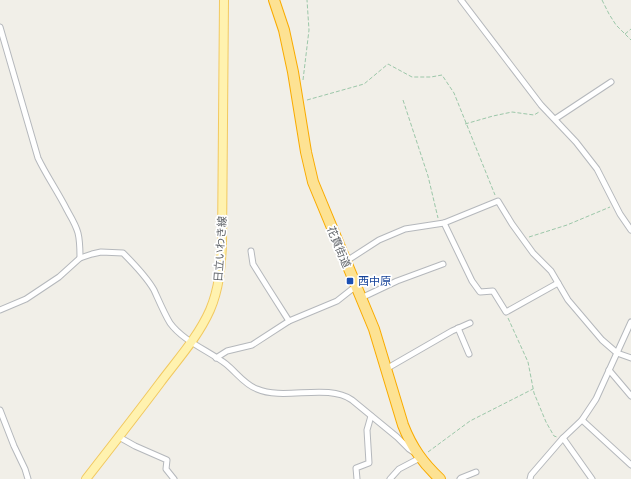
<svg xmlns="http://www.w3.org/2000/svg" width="631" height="479" font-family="'Titillium Web','Noto Sans JP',sans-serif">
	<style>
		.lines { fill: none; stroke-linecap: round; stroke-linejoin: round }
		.street-casing { stroke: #b5b8bc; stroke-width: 7 }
		.primary-casing { stroke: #f2c960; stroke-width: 10 }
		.highway-casing { stroke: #f9ab00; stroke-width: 12 }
		.path { stroke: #9cc7a9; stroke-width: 1; stroke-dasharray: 4 2; stroke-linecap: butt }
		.street { stroke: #fff; stroke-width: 5 }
		.primary { stroke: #fff2af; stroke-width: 8 }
		.highway { stroke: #fde293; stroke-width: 10 }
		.transit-dot { fill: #1a4fb4; stroke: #fff; stroke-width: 1.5 }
		.labels { text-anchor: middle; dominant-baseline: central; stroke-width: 3.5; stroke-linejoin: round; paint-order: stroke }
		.street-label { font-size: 11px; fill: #5f6368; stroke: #fff }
		.transit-label { font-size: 11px; fill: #164399; stroke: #fff; text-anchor: start }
	</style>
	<rect width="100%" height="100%" fill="#f1efe8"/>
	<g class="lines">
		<defs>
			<g id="street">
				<polyline points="461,0 541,105 576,142 597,169 620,214 631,230"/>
				<path d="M0,27L38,158C46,175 58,192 67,210C71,217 76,225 78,233C80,241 80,249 80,258"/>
				<polyline points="555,119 611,82"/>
				<polyline points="444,223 472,281 480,292 493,291 506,312 558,283"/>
				<polyline points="251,251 253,264 268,288 289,321"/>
				<polyline points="345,262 379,240 405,229 444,223 498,201 512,224 533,253 551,271 568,300 602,340 617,353 631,358"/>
				<polyline points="361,298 397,281 443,264"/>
				<path d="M0,310L26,299L59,277L80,258L92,254L101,252L123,253C134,264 146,276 154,290C159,301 164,313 170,323C183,341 209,351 226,364C236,372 245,385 257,389C284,401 327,383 352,400L397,437L409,449L415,453"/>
				<polyline points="458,328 469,354"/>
				<polyline points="216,358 227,351 252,345 289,321 337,301 356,286"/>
				<polyline points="386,369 452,331 470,323"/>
				<polyline points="609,370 631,396"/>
				<polyline points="0,410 14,446 25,469 28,479"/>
				<polyline points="582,420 631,465"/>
				<polyline points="119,437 135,446 167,460 166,469 174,479"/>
				<polyline points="563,438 592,479"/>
				<polyline points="357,479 356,468 369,463 367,430 371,416"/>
				<polyline points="390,479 399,469 420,458"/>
				<polyline points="460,479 461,478 476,472"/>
				<polyline points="530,479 531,475 563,438 582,420 596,399 631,322"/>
			</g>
			<path id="primary" d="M86,479C111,447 136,415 160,383C178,359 198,337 210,310C219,289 221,267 222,244L224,0"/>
			<path id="highway" d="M274,0L284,30L293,72L306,152L313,182L374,329L403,425C412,448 423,463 440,479"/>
		</defs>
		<use href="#street" class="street-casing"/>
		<use href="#primary" class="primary-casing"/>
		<use href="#highway" class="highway-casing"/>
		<g class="path">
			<polyline points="602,0 609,14 616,25 631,40"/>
			<polyline points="625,34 631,29"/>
			<polyline points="303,80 309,30 307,0"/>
			<polyline points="307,100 364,84 388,64 412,77 431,77 442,75 454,93 495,195"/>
			<polyline points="403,100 428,176 438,218"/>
			<polyline points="465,124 493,116 512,112 534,115 539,112"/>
			<polyline points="529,237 567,225 610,207"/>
			<polyline points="508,318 528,362 534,393 546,422 554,436 557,437"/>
			<polyline points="428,452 470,421 533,389"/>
		</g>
		<use href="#street" class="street"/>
		<use href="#primary" class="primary"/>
		<use href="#highway" class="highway"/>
	</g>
	<rect class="transit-dot" x="346" y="277" width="8" height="8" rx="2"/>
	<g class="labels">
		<g class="street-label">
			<text transform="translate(339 247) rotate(67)">花貫街道</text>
			<text transform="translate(220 249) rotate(-86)">日立いわき線</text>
		</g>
		<g class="transit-label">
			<text x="358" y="281">西中原</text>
		</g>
	</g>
</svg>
